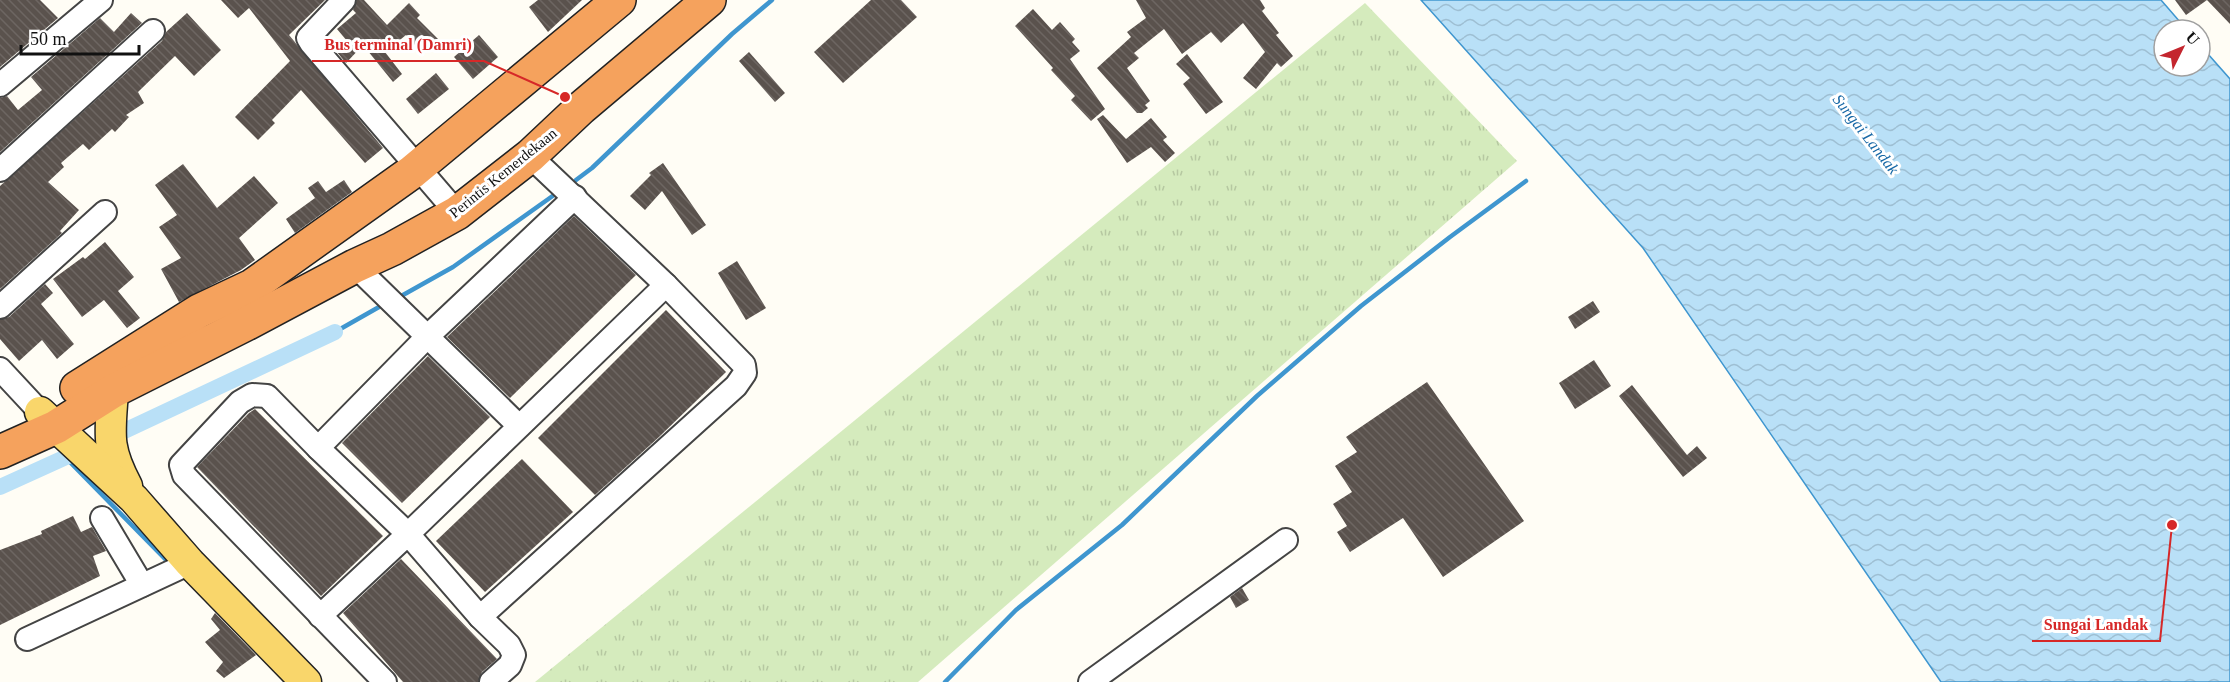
<svg xmlns="http://www.w3.org/2000/svg" width="2230" height="682" font-family="'Times New Roman',serif">
	<style>
		.grass { fill: url(#grass-tufts) }
		.water { fill: url(#water-waves); stroke: #3f96cf; stroke-width: 1.5 }
		.lines { fill: none; stroke-linecap: round; stroke-linejoin: round }
		.stream { stroke: #3f96cf; stroke-width: 4.5 }
		.canal { stroke: #b9e0f7; stroke-width: 16 }
		.building { fill: url(#building-back-hatch) }
		.minor-casing { stroke: #444; stroke-width: 26 }
		.major-casing { stroke: #222; stroke-width: 33 }
		.highway-casing { stroke: #222; stroke-width: 36 }
		.minor { stroke: #fff; stroke-width: 22 }
		.major { stroke: #f9d66b; stroke-width: 30 }
		.highway { stroke: #f5a25d; stroke-width: 33 }
		.labels { text-anchor: middle; dominant-baseline: central; stroke-width: 6; stroke-linejoin: round; paint-order: stroke }
		.street-label { font-size: 15px; fill: #111; stroke: #fff }
		.water-label { font-size: 16px; font-style: italic; fill: #1768a6; stroke: #fff }
		.leader { fill: none; stroke: #d62828; stroke-width: 2 }
		.callout-dot { fill: #d62828; stroke: #fff; stroke-width: 2 }
		.callout-label { font-size: 16px; text-anchor: middle; font-weight: bold; fill: #d62828; stroke: #fff; stroke-width: 6; stroke-linejoin: round; paint-order: stroke }
	</style>
	<defs>
		<pattern id="grass-tufts" width="24" height="20" patternUnits="userSpaceOnUse" patternTransform="scale(1.5)"><rect width="24" height="20" fill="#d5ebbd"/><path d="M3 7l-1-3M5 7V3M7 7l1-3M15 17l-1-3M17 17v-4M19 17l1-3" fill="none" stroke="#b6c8a1"/></pattern>
		<pattern id="water-waves" width="16" height="10" patternUnits="userSpaceOnUse" patternTransform="scale(1.5)"><rect width="16" height="10" fill="#b9e0f7"/><path d="M0 5q4-4 8 0t8 0" fill="none" stroke="#9ebfd3"/></pattern>
		<pattern id="building-back-hatch" width="6" height="6" patternUnits="userSpaceOnUse" patternTransform="scale(1.5)"><rect width="6" height="6" fill="#5a524d"/><path d="M-1 5l2 2M0 0l6 6M5-1l2 2" fill="none" stroke="#6d6662"/></pattern>
	</defs>
	<rect width="100%" height="100%" fill="#fffdf5"/>
	<polygon class="grass" points="1365,3 1517,161 918,682 535,682"/>
	<polygon class="water" points="1421,0 2161,0 2187,30 2164,30 2164,66 2200,66 2200,45 2230,79 2230,682 1941,682 1643,248"/>
	<g class="lines">
		<g class="stream">
			<polyline points="576,180 592,168 732,34 772,0"/>
			<polyline points="403,295 453,267 554,195"/>
			<polyline points="335,332 379,307"/>
			<polyline points="65,457 171,565"/>
			<polyline points="945,682 1016,610 1122,525 1257,396 1361,306 1450,237 1526,181"/>
		</g>
		<g class="canal">
			<polyline points="120,433 335,332"/>
			<polyline points="0,487 86,448"/>
		</g>
	</g>
	<g class="building">
		<polygon points="0,0 40,0 58,18 0,67"/>
		<polygon points="221,0 325,0 289,35 383,148 365,163 301,90 272,120 275,123 258,140 235,117 290,61 249,8 238,18"/>
		<polygon points="357,0 364,0 387,25 409,3 420,15 417,18 438,39 423,54 406,35 385,52 402,74 393,82 363,45 346,63 336,51 347,41 337,29 356,13 353,10"/>
		<polygon points="538,0 582,0 548,32 529,7"/>
		<polygon points="871,0 901,0 917,17 843,83 814,52"/>
		<polygon points="1136,0 1260,0 1265,8 1262,11 1279,33 1276,35 1293,56 1281,67 1277,63 1256,89 1243,78 1265,52 1243,23 1221,43 1211,32 1182,54 1164,29 1134,53 1139,58 1127,68 1150,101 1145,105 1148,108 1142,113 1137,113 1097,68 1131,37 1127,32 1146,18"/>
		<polygon points="2175,0 2207,0 2186,15"/>
		<polygon points="2207,0 2230,0 2230,24"/>
		<polygon points="1033,9 1052,30 1060,22 1075,39 1072,42 1080,51 1070,59 1105,109 1091,121 1071,100 1075,96 1051,70 1053,68 1015,26"/>
		<polygon points="131,13 142,23 0,152 0,98 7,96 18,110 42,90 31,77 100,18 114,32"/>
		<polygon points="187,13 221,50 194,76 175,56 138,92 144,103 126,115 129,117 115,132 112,129 89,150 83,144 61,163 64,167 48,182 79,210 60,231 62,233 0,289 0,186 162,41 166,32"/>
		<polygon points="479,35 498,57 473,79 454,57"/>
		<polygon points="749,52 785,93 775,102 739,61"/>
		<polygon points="1187,54 1223,102 1206,114 1183,84 1190,78 1176,64"/>
		<polygon points="436,73 449,89 418,114 406,99"/>
		<polygon points="1103,115 1126,139 1151,118 1167,137 1163,140 1175,153 1165,162 1151,147 1127,163 1097,119"/>
		<polygon points="663,163 706,225 692,235 662,191 645,210 630,196 651,175 649,173"/>
		<polygon points="183,164 217,208 254,176 278,203 239,238 255,260 241,270 179,302 161,269 181,258 159,227 177,215 155,185"/>
		<polygon points="344,180 352,192 295,233 286,219 315,198 308,188 318,181 326,192"/>
		<polygon points="574,216 636,275 510,398 447,337"/>
		<polygon points="105,242 134,277 118,291 140,318 127,328 104,300 82,317 53,279 83,257 85,259"/>
		<polygon points="737,261 766,308 746,320 718,273"/>
		<polygon points="45,284 53,293 41,304 74,344 57,359 42,340 19,361 0,339 0,320 9,317"/>
		<polygon points="1593,301 1600,312 1575,329 1568,317"/>
		<polygon points="666,310 726,372 659,437 595,495 538,438"/>
		<polygon points="428,356 490,417 402,503 342,443"/>
		<polygon points="1594,360 1611,386 1575,409 1559,383"/>
		<polygon points="1427,382 1524,521 1443,577 1403,518 1350,552 1337,532 1347,526 1333,504 1352,492 1335,466 1357,452 1346,437"/>
		<polygon points="1632,385 1687,455 1697,446 1707,458 1683,477 1619,396"/>
		<polygon points="255,409 383,536 321,596 197,467 249,413"/>
		<polygon points="522,459 573,512 485,592 436,541"/>
		<polygon points="73,516 81,532 92,527 106,551 93,556 100,576 0,625 0,550 42,534 41,531"/>
		<polygon points="401,559 497,659 482,672 478,682 403,682 343,613"/>
		<polygon points="1242,588 1249,600 1236,608 1230,597"/>
		<polygon points="215,613 256,655 224,678 216,671 223,662 205,642 220,630 211,619"/>
	</g>
	<g class="lines">
		<defs>
			<g id="minor">
				<polyline points="344,0 308,38 311,43 457,213"/>
				<polyline points="0,85 101,0"/>
				<polyline points="0,170 153,31"/>
				<polyline points="355,266 519,426"/>
				<polyline points="0,307 105,212"/>
				<polyline points="0,369 40,412"/>
				<polyline points="318,448 428,336 575,197"/>
				<polyline points="102,518 142,585"/>
				<polyline points="320,616 408,534 480,617 509,645 514,655 510,665 491,682"/>
				<polyline points="480,617 736,386 745,373 744,365 666,285"/>
				<polyline points="27,639 190,563"/>
				<polyline points="385,682 184,475 181,465 240,402 252,395 267,396 318,448 408,534 666,285 530,156"/>
				<polyline points="1090,682 1286,540"/>
			</g>
			<g id="major">
				<path d="M113,391C110,434 106,447 127,486"/>
				<polyline points="40,412 134,499 190,563 306,682"/>
			</g>
			<g id="highway">
				<polyline points="77,388 199,311 252,286 412,172 619,0"/>
				<polyline points="0,452 56,427 113,391 246,324 355,266 392,249 457,213 530,156 581,108 709,0"/>
			</g>
		</defs>
		<use href="#minor" class="minor-casing"/>
		<use href="#major" class="major-casing"/>
		<use href="#highway" class="highway-casing"/>
		<use href="#minor" class="minor"/>
		<use href="#major" class="major"/>
		<use href="#highway" class="highway"/>
	</g>
	<g class="labels">
		<g class="street-label">
			<text transform="translate(503 173) rotate(-39)">Perintis Kemerdekaan</text>
		</g>
		<g class="water-label">
			<text transform="translate(1866 134) rotate(52)">Sungai Landak</text>
		</g>
	</g>
	<path class="leader" d="M565 97L484 61H312M2172 525L2160 641H2032"/>
	<g class="callout-dot">
		<circle cx="565" cy="97" r="6"/>
		<circle cx="2172" cy="525" r="6"/>
	</g>
	<g class="callout-label">
		<text x="398" y="50">Bus terminal (Damri)</text>
		<text x="2096" y="630">Sungai Landak</text>
	</g>
	<g transform="translate(2182 48) rotate(47)"><circle r="28" fill="#ffffff" stroke="#a0a0a0" stroke-width="1.5"/>
	<path d="M0-4.5L10 22L0 15L-10 22Z" fill="#c4262e"/>
	<text y="-9" font-size="16" font-weight="bold" text-anchor="middle" fill="#111111">U</text>
	</g>
	<path d="M21 45v9h118v-9" fill="none" stroke="#111111" stroke-width="3"/>
	<text x="30" y="45" font-size="18" fill="#111111" stroke="#ffffff" stroke-width="4.5" paint-order="stroke">50 m</text>
</svg>
